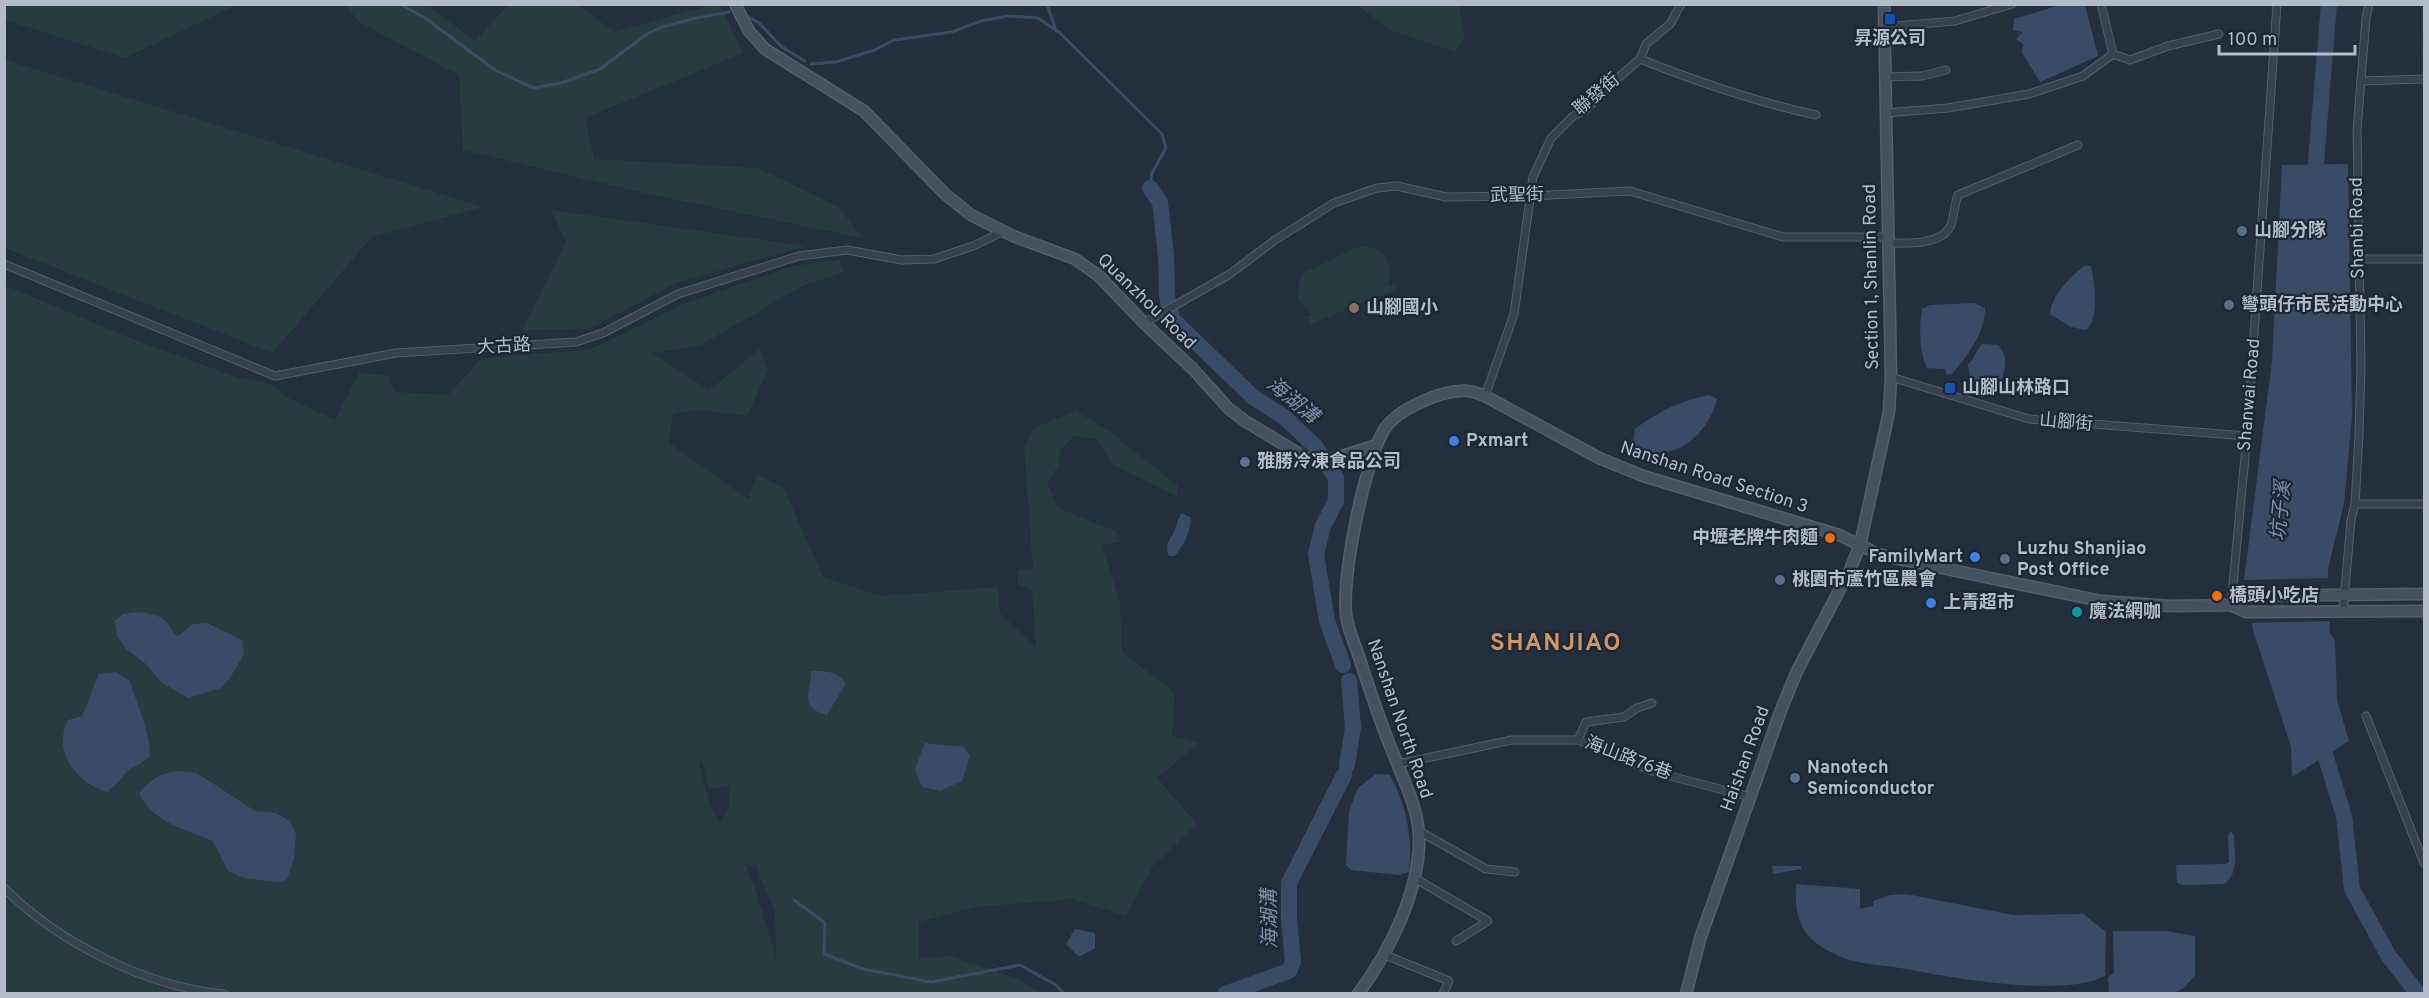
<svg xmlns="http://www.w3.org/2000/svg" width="2429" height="998" font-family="Overpass,'Noto Sans TC',sans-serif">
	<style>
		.green { fill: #263c3f; fill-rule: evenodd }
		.water { fill: #394c67 }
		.pier { fill: #242f3e }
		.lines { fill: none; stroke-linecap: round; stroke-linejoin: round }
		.stream { stroke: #394c67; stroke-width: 3 }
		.river { stroke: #394c67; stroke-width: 16 }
		.street-casing { stroke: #565f6c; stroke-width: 9 }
		.secondary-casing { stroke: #565f6c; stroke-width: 13 }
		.street { stroke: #38414e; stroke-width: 7 }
		.secondary { stroke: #465061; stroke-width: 10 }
		.transit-dot { fill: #1a4fb4; stroke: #1d2633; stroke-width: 2 }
		.service-dot { fill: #5c6f8a; stroke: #1d2633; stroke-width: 2 }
		.education-dot { fill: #8d6e63; stroke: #1d2633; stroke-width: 2 }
		.shop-dot { fill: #3f7fe0; stroke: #1d2633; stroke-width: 2 }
		.food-dot { fill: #e8710a; stroke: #1d2633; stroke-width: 2 }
		.culture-dot { fill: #0f9aa8; stroke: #1d2633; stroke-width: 2 }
		.labels { text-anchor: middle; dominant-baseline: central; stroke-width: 4.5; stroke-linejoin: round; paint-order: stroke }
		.poi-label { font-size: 18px; font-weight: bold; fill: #b4bcc9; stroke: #1d2633; text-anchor: start }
		.street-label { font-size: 18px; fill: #b4bcc9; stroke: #1d2633 }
		.water-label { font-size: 20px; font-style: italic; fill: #7c92b1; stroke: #1d2633 }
		.district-label { font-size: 24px; font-weight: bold; letter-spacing: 1.5px; fill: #d59563; stroke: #1d2633 }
	</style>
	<rect width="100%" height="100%" fill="#242f3e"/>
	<g class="green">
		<polygon points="5,4 236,4 236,5 125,58 5,20"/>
		<polygon points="346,5 428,5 475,41 508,5 577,5 615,32 710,5 720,5 743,53 585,118 594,159 758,168 839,207 862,238 649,194 463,150 459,75 359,22"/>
		<polygon points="1357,5 1459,5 1465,36 1455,52 1390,30"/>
		<polygon points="2421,5 2424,5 2424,73 2422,73"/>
		<polygon points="5,60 483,207 372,237 272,353 5,248"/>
		<polygon points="551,210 806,246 676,283 589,329 522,330 566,242"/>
		<path d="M1360,246C1384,247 1396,264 1388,286L1396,284L1397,289L1311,324L1307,317L1312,315L1298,300L1299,280L1304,273Z"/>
		<path d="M839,260L844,272L804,285L701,345L652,353L709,390L760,349L768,370L747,416L702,410L673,414L669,443L748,499L757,474L784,489L823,577L881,596L998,587L1000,613L1036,648L1032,590L1018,584V570L1033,568L1024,447L1034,428L1076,411L1110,432L1178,486L1177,496L1113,465L1097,439L1074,436L1060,451L1059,465L1047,482L1058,508L1115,531L1122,542L1102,545L1120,602L1122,652L1175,693L1172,736L1199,743L1157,778L1197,824L1153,866L1126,916L1073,899L976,907L919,922V958L950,956L1019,979L1040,993H5L4,285L140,342L239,378L270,384L288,398L335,420L359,373L389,376L394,392L448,395L482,358L589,350L686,303L793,266ZM702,761L709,788L729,787V809L720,822L712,811L699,764ZM744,862L750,866L755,865L775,911L776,957L755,889Z"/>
	</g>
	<g class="water">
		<polygon points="2064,4 2085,5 2098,56 2040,82 2022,53 2023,44 2016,39 2023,32 2013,30 2014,19"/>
		<polygon points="2348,164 2352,416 2344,504 2328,568 2330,633 2335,641 2337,700 2349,741 2292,777 2291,747 2253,630 2244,580 2272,361 2282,165"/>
		<path d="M2084,266H2091C2094,281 2100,320 2086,330L2071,327L2050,314C2051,296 2070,277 2084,266Z"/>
		<path d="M1974,303L1985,308C1985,333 1968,355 1952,374H1947L1945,369L1927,368C1919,350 1919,328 1922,309L1930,305Z"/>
		<path d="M1983,344L1998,345C2010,358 2005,371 1999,386L1996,387L1970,379L1968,365C1975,358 1976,349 1983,344Z"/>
		<path d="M1709,395L1717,399C1710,428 1684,457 1651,452C1646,452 1639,447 1633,445L1635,429C1659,411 1680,401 1709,395Z"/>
		<path d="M1182,513L1191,518C1190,533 1184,544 1175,556H1169C1164,542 1172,539 1176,527C1178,521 1177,519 1182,513Z"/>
		<path d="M139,612C158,615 166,616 174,634L178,636L193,624L207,623L242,640L244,654L230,678L221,688L188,698L161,682L145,663L127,650L117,636L115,621L123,614Z"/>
		<path d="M811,671C824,671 838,671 846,683L827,715C798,707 811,693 811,671Z"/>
		<path d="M116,672L130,681C137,706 150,730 150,756C142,764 136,765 129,770C121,778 117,785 107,792C76,783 52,751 68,720L82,716C89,702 92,688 99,674Z"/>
		<polygon points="925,743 964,747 970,756 962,781 940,791 922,787 915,769"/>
		<path d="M178,771L197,773L255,811L276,813L290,821L296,834L294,859L287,879L279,882L244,878L228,871L213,841C187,830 151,822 139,793C151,779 160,773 178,771Z"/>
		<path d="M1376,774L1390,775C1406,806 1413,837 1409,872L1399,875L1351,870L1346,865L1349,811L1358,788Z"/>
		<path d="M2231,831L2234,835C2234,850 2240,876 2223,884L2182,885L2177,883L2176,865L2225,864L2229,862L2228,835Z"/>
		<polygon points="1772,866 1801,866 1801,869 1773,874"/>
		<path d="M1796,884L1860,889V909L1873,906V901L1890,895L1906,894L2013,915L2083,914L2106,932L2105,976C2063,998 1954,978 1906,969C1873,963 1849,966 1819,945C1797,930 1795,909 1796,884Z"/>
		<polygon points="1075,929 1095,933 1095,948 1079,957 1066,944"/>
		<polygon points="2113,931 2165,931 2195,936 2195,975 2184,988 2173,993 2109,993 2108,978 2114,972"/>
	</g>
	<polygon class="pier" points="2332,578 2333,621 2249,623 2244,580"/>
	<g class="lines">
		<g class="stream">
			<polyline points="400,4 425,18 495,70 533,88 561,83 600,69 647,34 662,27 696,18 729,12"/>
			<polyline points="1047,4 1055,28"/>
			<polyline points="744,14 759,23 782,47 805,61"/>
			<polyline points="811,64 836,62 875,50 894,40 952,32 981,21 1008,16 1038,18 1060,33 1162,134 1166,148 1152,173 1150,188"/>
			<polyline points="794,900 825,923 824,954 863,969 931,982 1020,965 1056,985 1064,994"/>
		</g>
		<g class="river">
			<polyline points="2314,186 2329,4"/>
			<polyline points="1150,188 1160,202 1166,256 1167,296 1172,319 1253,397 1284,417 1315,446 1336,478 1336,501 1323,526 1316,554 1327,621 1343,665"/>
			<polyline points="2319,735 2344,816 2352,889 2388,955 2418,994"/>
			<polyline points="1347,765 1353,727 1349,681"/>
			<polyline points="1225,994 1289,971 1293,962 1289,918 1289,883 1344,775"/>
		</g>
		<defs>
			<g id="street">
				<polyline points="2101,4 2113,54"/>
				<polyline points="1884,27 1955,21 2012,4"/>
				<path d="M1640,59C1698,82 1756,102 1816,115"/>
				<polyline points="1884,77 1922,76 1946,70"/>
				<polyline points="2361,81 2424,79"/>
				<polyline points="1885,113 1948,108 2029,94 2083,76 2113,54 2130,60 2168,46 2219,34"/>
				<path d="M1887,243C1905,243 1939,246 1950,227C1954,220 1954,204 1958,195L2078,145"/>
				<polyline points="2359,259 2424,259"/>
				<polyline points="4,264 275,376 396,353 576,342 603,333 678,294 799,256 847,250 902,260 934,259 973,246 1004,231"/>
				<polyline points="1144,323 1230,274 1275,240 1334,203 1377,188 1397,186 1446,197 1530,196 1630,191 1783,237 1887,237"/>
				<polyline points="1891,377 2029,419 2247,436"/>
				<polyline points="1485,396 1514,314 1533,177 1551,138 1573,116 1586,110 1611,84 1640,59 1646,44 1670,24 1681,4"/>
				<polyline points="2355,504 2424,504"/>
				<polyline points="2231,605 2247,436 2277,4"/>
				<polyline points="2343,612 2351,520 2355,504 2359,435 2361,366 2357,130 2366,18 2369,4"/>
				<polyline points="2366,716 2424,863"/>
				<polyline points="1578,740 1586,722 1624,717 1637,708 1652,703"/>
				<polyline points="1398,764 1512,740 1578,740 1655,772 1750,797"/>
				<polyline points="1419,831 1486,869 1515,872"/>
				<polyline points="1416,879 1488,921 1456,941"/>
				<path d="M4,888C59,943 147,987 224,994"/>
				<polyline points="1383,954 1449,981 1443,994"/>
			</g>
			<g id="secondary">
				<polyline points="735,4 749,31 765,49 864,111 945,194 971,215 1013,236 1075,259 1099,276 1144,323 1193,369 1229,409 1245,421 1306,458 1329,460 1377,445"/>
				<polyline points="2231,605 2247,596 2424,594"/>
				<path d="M1358,994C1390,951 1421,889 1419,835C1418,808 1403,779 1393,753C1381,724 1371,694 1361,663C1357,649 1350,635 1347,620C1339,585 1365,461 1384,430C1397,409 1443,389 1468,391C1473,391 1479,394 1485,396L1599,458L1643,476L1839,535L1878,554L1894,558L2101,601L2171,606L2231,605L2246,612L2424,611"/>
				<polyline points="1686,994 1700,939 1781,710 1797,671 1850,570 1860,545 1889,412 1891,377 1884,4"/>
			</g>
		</defs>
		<use href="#street" class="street-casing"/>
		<use href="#secondary" class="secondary-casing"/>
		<use href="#street" class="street"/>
		<use href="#secondary" class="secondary"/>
	</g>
	<g class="transit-dot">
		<rect x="1884" y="13" width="12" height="12" rx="3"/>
		<rect x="1944" y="382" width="12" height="12" rx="3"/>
	</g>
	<g class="service-dot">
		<circle cx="2242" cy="231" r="6"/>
		<circle cx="2229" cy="305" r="6"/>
		<circle cx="1245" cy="462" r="6"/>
		<circle cx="2005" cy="559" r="6"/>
		<circle cx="1780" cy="580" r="6"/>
		<circle cx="1795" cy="778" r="6"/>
	</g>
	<circle class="education-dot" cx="1354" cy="308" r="6"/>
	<g class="shop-dot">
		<circle cx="1454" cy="441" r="6"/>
		<circle cx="1975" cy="557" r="6"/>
		<circle cx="1931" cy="603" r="6"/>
	</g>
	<g class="food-dot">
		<circle cx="1830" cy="538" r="6"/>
		<circle cx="2217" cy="596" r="6"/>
	</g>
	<circle class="culture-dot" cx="2077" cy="612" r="6"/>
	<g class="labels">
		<g class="poi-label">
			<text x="1890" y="39" text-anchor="middle">昇源公司</text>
			<text x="2254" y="231">山腳分隊</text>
			<text x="2241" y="305">彎頭仔市民活動中心</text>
			<text x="1366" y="308">山腳國小</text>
			<text x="1962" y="388">山腳山林路口</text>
			<text x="1466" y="441">Pxmart</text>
			<text x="1257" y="462">雅勝冷凍食品公司</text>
			<text x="1818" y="538" text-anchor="end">中壢老牌牛肉麵</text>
			<text x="2017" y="549">Luzhu Shanjiao<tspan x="2017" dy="21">Post Office</tspan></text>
			<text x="1963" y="557" text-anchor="end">FamilyMart</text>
			<text x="1792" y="580">桃園市蘆竹區農會</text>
			<text x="2229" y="596">橋頭小吃店</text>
			<text x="1943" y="603">上青超市</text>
			<text x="2089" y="612">魔法網咖</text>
			<text x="1807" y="768">Nanotech<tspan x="1807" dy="21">Semiconductor</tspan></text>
		</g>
		<g class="street-label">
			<text transform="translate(1597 95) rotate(-40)">聯發街</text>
			<text transform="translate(1517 196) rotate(-1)">武聖街</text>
			<text transform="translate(2358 228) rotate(-91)">Shanbi Road</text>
			<text transform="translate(1872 277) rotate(-91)">Section 1, Shanlin Road</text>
			<text transform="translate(1146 302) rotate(44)">Quanzhou Road</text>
			<text transform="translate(504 347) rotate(-3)">大古路</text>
			<text transform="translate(2250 395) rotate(-85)">Shanwai Road</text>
			<text transform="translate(2066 423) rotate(5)">山腳街</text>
			<text transform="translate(1714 478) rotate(18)">Nanshan Road Section 3</text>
			<text transform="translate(1399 719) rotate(71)">Nanshan North Road</text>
			<text transform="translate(1628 759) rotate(21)">海山路76巷</text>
			<text transform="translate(1746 759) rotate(-70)">Haishan Road</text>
		</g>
		<g class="water-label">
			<text transform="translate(1292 401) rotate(39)">海湖溝</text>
			<text transform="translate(2282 511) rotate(-85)">坑子溪</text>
			<text transform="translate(1271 919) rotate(-91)">海湖溝</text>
		</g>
		<g class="district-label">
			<text x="1556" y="644">SHANJIAO</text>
		</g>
	</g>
	<rect width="2429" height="998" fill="none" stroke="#b4bcc9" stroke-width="12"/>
	<path d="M2219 45v9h136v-9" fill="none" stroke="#b4bcc9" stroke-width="3"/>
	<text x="2228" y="45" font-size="18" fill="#b4bcc9" stroke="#1d2633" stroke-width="4.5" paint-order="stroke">100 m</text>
</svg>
